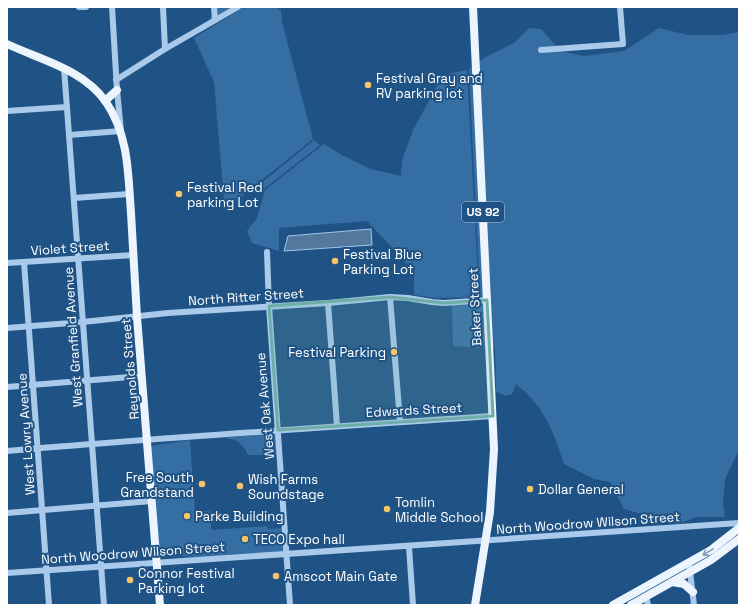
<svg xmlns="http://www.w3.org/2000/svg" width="746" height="612" font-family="'Space Grotesk',sans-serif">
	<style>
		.green { fill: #346ea3 }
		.water { fill: #54779c; stroke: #9cc6eb }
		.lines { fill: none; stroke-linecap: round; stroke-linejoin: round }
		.minor { stroke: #a9caea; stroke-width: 6 }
		.major { stroke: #ecf4fe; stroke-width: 8 }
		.oneway { stroke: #7c9bbb }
		.marked { fill: #6fada8; fill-opacity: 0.2; stroke: #6fada8; stroke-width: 3; stroke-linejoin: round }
		.poi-dot { fill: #f7c569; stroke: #205385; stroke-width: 1.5 }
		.labels { text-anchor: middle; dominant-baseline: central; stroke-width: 4; stroke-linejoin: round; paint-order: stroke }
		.shield { fill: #205385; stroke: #bccbda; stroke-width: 1 }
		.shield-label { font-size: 12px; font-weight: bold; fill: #fff }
		.poi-label { font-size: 13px; fill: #fff; stroke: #205385; text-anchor: start }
		.street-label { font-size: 13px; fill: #fff; stroke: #205385 }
	</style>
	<rect width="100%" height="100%" fill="#205385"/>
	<g class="green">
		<polygon points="213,7 241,7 201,32 213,14"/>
		<polygon points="244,7 275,7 281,10 282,22 313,139 238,199 224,200 214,82 194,38"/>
		<path d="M529,28L541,29L561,51L584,56L624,51L659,28L688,35H723L739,32V450L725,479L723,503L725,517H696L678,524L624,509L610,482L594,479L564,464C554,433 543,403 515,384V388L512,394L506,396L496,392L495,349L492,346L478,63L484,58L514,43Z"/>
		<polygon points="473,66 485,298 480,298 469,69"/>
		<polygon points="467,70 479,297 436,298 414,295 414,271 367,221 279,228 279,251 252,243 247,231 257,218 265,190 324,144 342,155 371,169 401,176 402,160 414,128 443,75"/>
		<polygon points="314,140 320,145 264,189 262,193 259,185"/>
		<polygon points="485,302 486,345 482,348 453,346 452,304"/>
		<path d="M276,434L277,455H248C246,448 237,438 228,439L227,437Z"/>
		<polygon points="190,440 195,512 210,511 211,528 212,530 267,526 268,529 281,528 283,551 209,557 158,556 150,446"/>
	</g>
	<polygon class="water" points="371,229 372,245 284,251 288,236"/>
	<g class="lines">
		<g class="minor">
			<polyline points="79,7 86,7"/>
			<polyline points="163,7 165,49"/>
			<polyline points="214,7 215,20"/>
			<polyline points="541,50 623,44 620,7"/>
			<polyline points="64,68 104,605"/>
			<polyline points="116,80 165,49 238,7"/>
			<polyline points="7,111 67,107"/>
			<polyline points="69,135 121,131 117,90 112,7"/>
			<polyline points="74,198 129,194"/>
			<polyline points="267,252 269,306 290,605"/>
			<polyline points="24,262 49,605"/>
			<polyline points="7,263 134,255"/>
			<polyline points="390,297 400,421"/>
			<polyline points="328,303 337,426"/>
			<polyline points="7,328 83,322 168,313 328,303 390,297 408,298 432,302 444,303 487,300"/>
			<polyline points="7,387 142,376"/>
			<path d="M7,451C169,437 331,427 493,416"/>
			<polyline points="7,513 152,501"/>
			<polyline points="409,547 413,605"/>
			<polyline points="689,563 694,605"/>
			<polyline points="7,573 739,523"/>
			<polyline points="646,596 648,605"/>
		</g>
		<g class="major">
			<polyline points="473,7 494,449 490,512 475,605"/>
			<path d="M7,44C41,60 83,69 106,102C129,136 128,174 131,213C133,248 135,283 137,317C145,413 152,509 160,605"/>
			<polyline points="105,101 117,90"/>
			<polyline points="672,582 684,584 693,592"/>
			<polyline points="613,605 711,550 739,528"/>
			<polyline points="631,605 711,560 739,539"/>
		</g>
	</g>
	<defs><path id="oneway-shaft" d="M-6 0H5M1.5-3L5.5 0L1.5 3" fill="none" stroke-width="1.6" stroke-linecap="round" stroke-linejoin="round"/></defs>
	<use class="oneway" href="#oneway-shaft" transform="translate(708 552) rotate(148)"/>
	<path class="marked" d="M390,297L444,303L487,300L493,416L278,430L269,306Z"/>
	<g class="poi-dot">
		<circle cx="368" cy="85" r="4"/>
		<circle cx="179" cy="194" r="4"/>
		<circle cx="335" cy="261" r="4"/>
		<circle cx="394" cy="352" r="4"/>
		<circle cx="202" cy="484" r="4"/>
		<circle cx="240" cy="486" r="4"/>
		<circle cx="530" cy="489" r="4"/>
		<circle cx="387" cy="509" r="4"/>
		<circle cx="187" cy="516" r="4"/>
		<circle cx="245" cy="539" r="4"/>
		<circle cx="276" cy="576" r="4"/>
		<circle cx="130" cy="580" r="4"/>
	</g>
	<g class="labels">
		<rect class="shield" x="462" y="202" width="42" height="20" rx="3"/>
		<g class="shield-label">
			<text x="483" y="212">US 92</text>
		</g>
		<g class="poi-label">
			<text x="376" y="78">Festival Gray and<tspan x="376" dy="15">RV parking lot</tspan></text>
			<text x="187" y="187">Festival Red<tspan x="187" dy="15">parking Lot</tspan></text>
			<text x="343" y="254">Festival Blue<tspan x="343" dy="15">Parking Lot</tspan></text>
			<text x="386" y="352" text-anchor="end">Festival Parking</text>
			<text x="194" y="477" text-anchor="end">Free South<tspan x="194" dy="15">Grandstand</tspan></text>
			<text x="248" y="479">Wish Farms<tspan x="248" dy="15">Soundstage</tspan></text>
			<text x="538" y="489">Dollar General</text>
			<text x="395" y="502">Tomlin<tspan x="395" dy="15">Middle School</tspan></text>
			<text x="195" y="516">Parke Building</text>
			<text x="253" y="539">TECO Expo hall</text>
			<text x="138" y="573">Connor Festival<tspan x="138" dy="15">Parking lot</tspan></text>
			<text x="284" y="576">Amscot Main Gate</text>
		</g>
		<g class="street-label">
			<text transform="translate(70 248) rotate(-4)">Violet Street</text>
			<text transform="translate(246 297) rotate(-4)">North Ritter Street</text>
			<text transform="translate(475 307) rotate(-93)">Baker Street</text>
			<text transform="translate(73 337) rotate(-94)">West Granfield Avenue</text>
			<text transform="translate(130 369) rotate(-95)">Reynolds Street</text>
			<text transform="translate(265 406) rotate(-95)">West Oak Avenue</text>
			<text transform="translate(414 410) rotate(-3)">Edwards Street</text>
			<text transform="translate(26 434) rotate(-94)">West Lowry Avenue</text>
			<text transform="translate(588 523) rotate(-4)">North Woodrow Wilson Street</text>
			<text transform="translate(133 553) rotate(-4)">North Woodrow Wilson Street</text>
		</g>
	</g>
	<rect width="746" height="612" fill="none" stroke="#ffffff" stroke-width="16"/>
</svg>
